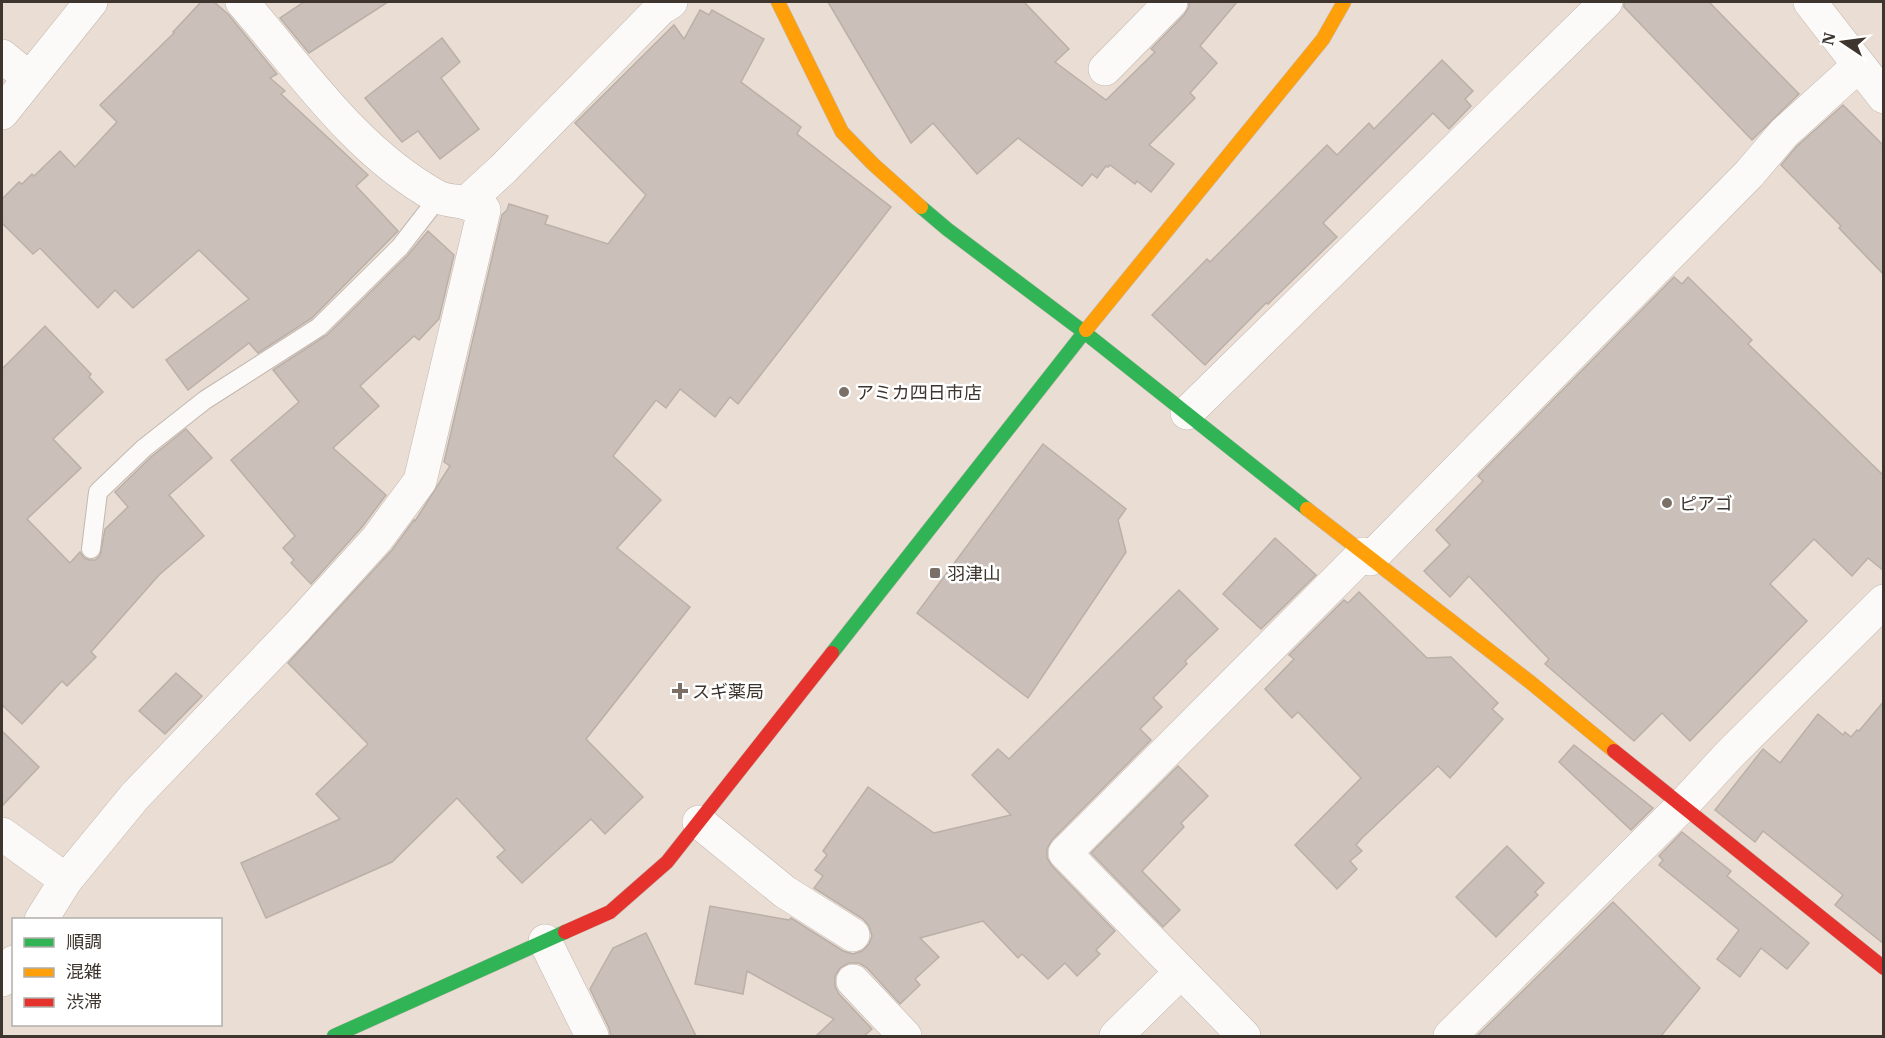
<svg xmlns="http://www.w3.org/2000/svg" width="1885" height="1038" font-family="'IBM Plex Serif','Noto Sans JP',serif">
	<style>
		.building { fill: #cbc0b9; stroke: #bab0a8; stroke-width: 1.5 }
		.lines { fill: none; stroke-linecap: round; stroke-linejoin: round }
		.lane-casing { stroke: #c2b8b0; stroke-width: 20 }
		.street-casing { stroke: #c2b8b0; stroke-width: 34 }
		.fast-casing { stroke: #c2b8b0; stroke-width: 15 }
		.slow-casing { stroke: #c2b8b0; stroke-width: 15 }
		.jam-casing { stroke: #c2b8b0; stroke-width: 15 }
		.lane { stroke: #fcfaf8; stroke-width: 18 }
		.street { stroke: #fcfaf8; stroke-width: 33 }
		.fast { stroke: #30b455; stroke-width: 14 }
		.slow { stroke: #ff9f0a; stroke-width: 14 }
		.jam { stroke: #e5322d; stroke-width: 14 }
		.poi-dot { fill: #7a7068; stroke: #fff; stroke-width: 2 }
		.labels { text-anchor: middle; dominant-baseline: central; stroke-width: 5; stroke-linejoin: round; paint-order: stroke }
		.poi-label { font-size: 18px; fill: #3d352e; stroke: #fff; text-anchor: start }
	</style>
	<rect width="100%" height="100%" fill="#eaddd3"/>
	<g class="building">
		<polygon points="201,2 214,2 228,14 277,74 270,78 285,91 281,94 368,175 356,186 398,231 312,318 258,353 249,343 188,390 166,360 249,299 199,250 133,308 115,290 98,308 40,248 33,254 2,223 2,199 19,182 22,184 32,174 34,176 60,151 75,167 117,122 100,105 174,33 173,32"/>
		<polygon points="304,2 388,2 309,53 280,18"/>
		<polygon points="828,2 1024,2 1069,49 1055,62 1106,100 1155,52 1151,49 1184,15 1189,7 1189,2 1237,2 1200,46 1217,63 1190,93 1195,98 1149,145 1174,164 1151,192 1137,181 1135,184 1110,165 1108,167 1106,166 1097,178 1092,174 1082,186 1018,138 977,174 933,123 911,143"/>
		<polygon points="1624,2 1709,2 1799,94 1752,140 1624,7"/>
		<polygon points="700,10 709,15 712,10 764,39 741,82 801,127 797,134 891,207 738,404 730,397 715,417 680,389 666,408 656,400 613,456 661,500 617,548 690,607 586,739 643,797 605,834 591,819 522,883 497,857 505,850 457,798 392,862 266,918 241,863 340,819 316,794 368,744 288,663 392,550 414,520 415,521 450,466 444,462 502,215 507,210 509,204 548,216 545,224 608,244 646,195 575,123 674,25 684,39"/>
		<polygon points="442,38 460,62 441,78 479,129 440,159 418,131 402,142 365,98"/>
		<polygon points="1442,60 1473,91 1465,99 1471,106 1449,129 1433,113 1323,223 1337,237 1268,304 1266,303 1205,365 1152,315 1207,259 1210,262 1327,145 1337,155 1369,123 1374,129"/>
		<polygon points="1843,105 1884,146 1884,275 1839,228 1841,226 1781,165 1797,146"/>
		<polygon points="428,231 454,255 439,319 419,340 414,336 360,386 379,406 333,448 386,495 362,527 311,584 291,563 294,560 283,548 295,536 231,460 299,402 273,370 327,335 408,255"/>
		<polygon points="1674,277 1682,284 1688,277 1752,340 1748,344 1884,476 1884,571 1868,558 1852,576 1814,539 1770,584 1807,621 1690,741 1662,713 1634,741 1545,664 1549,659 1469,576 1450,597 1424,571 1450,545 1436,530 1483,481 1478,476"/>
		<polygon points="45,326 91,374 89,377 103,392 53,439 81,468 27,519 70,563 80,552 84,558 89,560 95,560 100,556 105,529 128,507 115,492 151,457 186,429 212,458 169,495 204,536 159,575 91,652 96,657 67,686 62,681 22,724 2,705 2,369"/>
		<polygon points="1043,444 1126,509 1118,520 1126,552 1028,698 917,613"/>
		<polygon points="1275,538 1316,575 1261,629 1223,594"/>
		<polygon points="1179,590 1218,629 1185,661 1187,664 1153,698 1162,707 1140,729 1151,740 1052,840 1047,849 1047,858 1052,866 1115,931 1096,950 1100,954 1077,976 1065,963 1048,979 1022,954 1018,958 983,921 920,938 939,957 915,979 920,985 900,1004 867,968 859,963 849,963 840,968 835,976 835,986 839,994 872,1029 864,1036 816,1036 834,1019 747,971 743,994 695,984 710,906 789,920 791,918 843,951 853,954 862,951 869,944 872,936 869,926 863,919 814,888 823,876 815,870 827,855 823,851 868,787 934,833 1011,815 972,775 998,749 1009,759"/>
		<polygon points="1359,592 1427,658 1451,657 1498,703 1492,709 1503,719 1450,778 1438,766 1362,838 1356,845 1362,851 1350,861 1357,869 1337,889 1295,845 1361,778 1298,712 1292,718 1265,689 1294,659 1289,655 1344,600 1348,603"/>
		<polygon points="176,673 202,696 165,734 139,711"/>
		<polygon points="1884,701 1884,944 1835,905 1843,895 1763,831 1755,842 1715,810 1763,749 1780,763 1818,714 1843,735 1845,732 1851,737 1857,730 1859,731"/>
		<polygon points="2,731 39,767 2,806"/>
		<polygon points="1574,745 1653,808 1631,830 1559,762"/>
		<polygon points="1178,766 1208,796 1181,823 1184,827 1142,871 1180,910 1163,927 1091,853"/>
		<polygon points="1682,832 1731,871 1727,876 1809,943 1787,969 1761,948 1740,977 1717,959 1739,930 1659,865 1663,860 1659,856"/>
		<polygon points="1507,846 1544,883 1535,892 1538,895 1496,937 1456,897"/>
		<polygon points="1613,902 1700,988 1661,1036 1477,1036"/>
		<polygon points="646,933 696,1036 611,1036 609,1028 590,989 613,948"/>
	</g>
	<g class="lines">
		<defs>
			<polyline id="lane" points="91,549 98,492 144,448 205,400 319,327 400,247 438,198"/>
			<g id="street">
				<polyline points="1810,2 1884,97"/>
				<polyline points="2,56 29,78"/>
				<polyline points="1105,69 1171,2"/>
				<polyline points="2,113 91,2"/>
				<polyline points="466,203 503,169 661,8 671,2"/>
				<polyline points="1187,413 1606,2"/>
				<polyline points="1370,559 1749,174 1784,133 1858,66"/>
				<polyline points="699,822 785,892 853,935"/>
				<polyline points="2,834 66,880"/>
				<path d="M41,920L66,880L135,796L297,627L377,539L420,481L484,210C477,207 470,204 462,202C454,201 443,200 436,196C355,151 301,70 242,2"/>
				<polyline points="545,941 592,1036"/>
				<polyline points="2,980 14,962"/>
				<polyline points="853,981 905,1036"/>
				<polyline points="1116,1036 1181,972"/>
				<polyline points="1244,1036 1065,853 1363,554"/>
				<polyline points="1450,1036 1681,807 1729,755 1884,601"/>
			</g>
			<g id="fast">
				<polyline points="921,207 947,229 1084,332 1307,509"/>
				<polyline points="832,653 1086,330"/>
				<polyline points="334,1036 565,932"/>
			</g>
			<g id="slow">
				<polyline points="778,2 842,132 873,164 921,207"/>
				<polyline points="1086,330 1323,39 1344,2"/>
				<polyline points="1307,509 1530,682 1614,751"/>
			</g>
			<g id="jam">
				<polyline points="1614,751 1884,968"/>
				<polyline points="565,932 610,912 667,862 832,653"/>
			</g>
		</defs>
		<use href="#lane" class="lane-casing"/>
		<use href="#street" class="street-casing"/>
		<use href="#fast" class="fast-casing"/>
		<use href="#slow" class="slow-casing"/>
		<use href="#jam" class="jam-casing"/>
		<use href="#lane" class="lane"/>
		<use href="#street" class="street"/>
		<use href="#fast" class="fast"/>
		<use href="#slow" class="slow"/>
		<use href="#jam" class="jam"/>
	</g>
	<g class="poi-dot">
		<circle cx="844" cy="392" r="6"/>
		<circle cx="1667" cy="503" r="6"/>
		<rect x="929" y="567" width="12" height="12" rx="3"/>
		<path d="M677 682h6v6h6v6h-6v6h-6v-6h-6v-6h6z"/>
	</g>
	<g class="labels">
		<g class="poi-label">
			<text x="856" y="392">アミカ四日市店</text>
			<text x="1679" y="503">ピアゴ</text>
			<text x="947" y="573">羽津山</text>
			<text x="692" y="691">スギ薬局</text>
		</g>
	</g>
	<rect width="1885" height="1038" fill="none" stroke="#3d352e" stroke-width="6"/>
	<rect x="12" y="918" width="210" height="108" fill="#ffffff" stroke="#b1aeab" stroke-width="1.5"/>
	<rect x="24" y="938" width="30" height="9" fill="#30b455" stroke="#b1aeab" stroke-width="1.5"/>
	<text x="66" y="948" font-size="18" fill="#3d352e">順調</text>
	<rect x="24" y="968" width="30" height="9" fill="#ff9f0a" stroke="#b1aeab" stroke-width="1.5"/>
	<text x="66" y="978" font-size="18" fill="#3d352e">混雑</text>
	<rect x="24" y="998" width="30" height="9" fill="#e5322d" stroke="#b1aeab" stroke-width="1.5"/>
	<text x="66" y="1008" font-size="18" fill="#3d352e">渋滞</text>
	<g transform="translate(1843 42) rotate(283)" stroke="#ffffff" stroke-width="4.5" paint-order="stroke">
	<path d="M0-4.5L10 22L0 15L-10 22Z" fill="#3d352e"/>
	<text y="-9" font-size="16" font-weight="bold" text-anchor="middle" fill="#3d352e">N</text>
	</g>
</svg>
